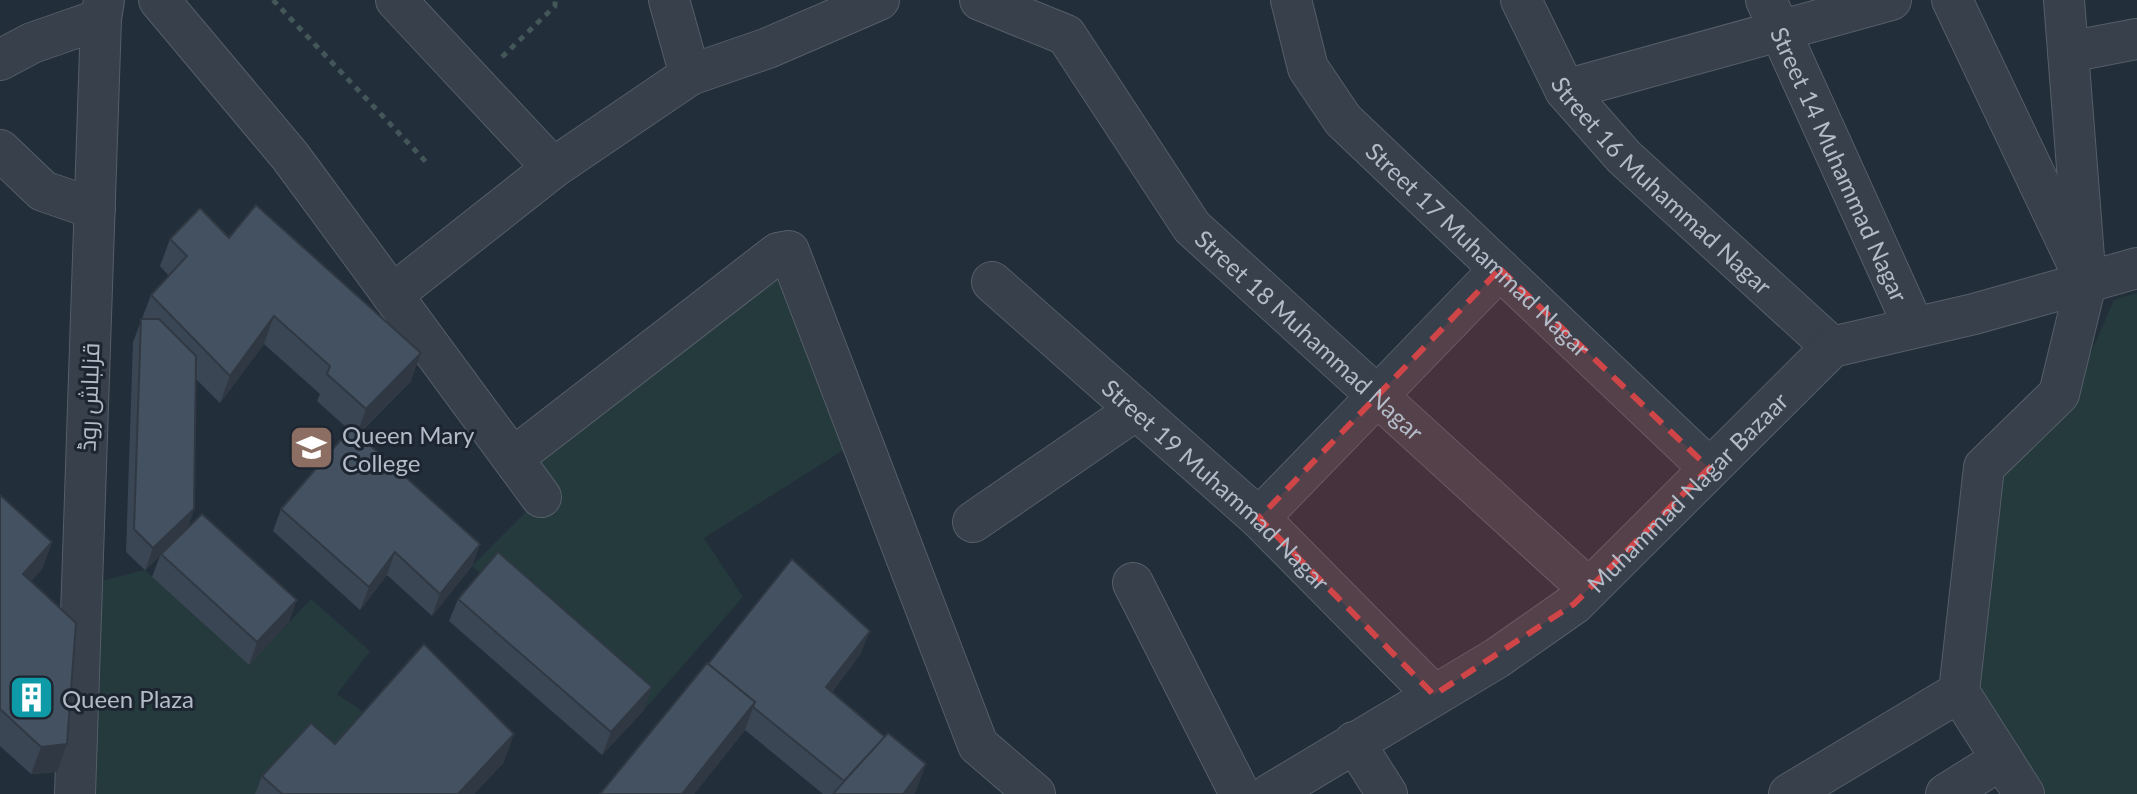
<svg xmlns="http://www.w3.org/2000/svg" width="2137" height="794" font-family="Lato,Cairo,sans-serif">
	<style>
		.green { fill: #253a3c }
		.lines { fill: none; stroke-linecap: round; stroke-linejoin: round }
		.minor-casing { stroke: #555e69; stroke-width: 42 }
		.path { stroke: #435759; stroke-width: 5; stroke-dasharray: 6 6; stroke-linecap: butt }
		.minor { stroke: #37404b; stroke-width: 40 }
		.wall { fill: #3a4653 }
		.shaded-wall { fill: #303943 }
		.building { fill: #445160; stroke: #303943; stroke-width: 2 }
		.marked { fill: #cf4548; fill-opacity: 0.2; stroke: #cf4548; stroke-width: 6; stroke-dasharray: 16 10; stroke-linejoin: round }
		.labels { text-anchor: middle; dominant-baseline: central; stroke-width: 6; stroke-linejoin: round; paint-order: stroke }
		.street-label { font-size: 24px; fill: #b2bbc7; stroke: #1c2530 }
		.poi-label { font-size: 24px; fill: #b2bbc7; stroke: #1c2530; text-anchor: start }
	</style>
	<rect width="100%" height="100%" fill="#232e3b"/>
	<g class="green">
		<polygon points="778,253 861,439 704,538 743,597 644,710 472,566 541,497 513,458"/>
		<polygon points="2137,293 2137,794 2043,794 1974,683 1992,483 2070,400 2114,300"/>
		<polygon points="145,570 249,665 311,599 370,651 337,694 372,718 325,771 261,794 73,794 80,586"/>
	</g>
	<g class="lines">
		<defs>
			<g id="minor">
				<polyline points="159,0 290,156 541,497"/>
				<polyline points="396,0 553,168"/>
				<polyline points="669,0 690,75"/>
				<path id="s1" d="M980,0L1066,35L1192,227L1589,589"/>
				<path id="s2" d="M1291,0L1308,68L1343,120L1709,468"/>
				<path id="s3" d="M1521,0L1565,90L1624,157L1832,347"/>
				<path id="s4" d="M1766,0L1914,327"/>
				<polyline points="1952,0 2076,261"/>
				<polyline points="2068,52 2137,39"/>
				<polyline points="0,60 32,43 101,19"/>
				<polyline points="1565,90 1891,0"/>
				<polyline points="0,150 43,191 95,209"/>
				<path id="s5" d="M992,282L1259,518L1434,695"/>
				<polyline points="392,295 553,168 690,75 768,48 879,0"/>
				<polyline points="513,458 778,253 789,251 978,745 1035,794"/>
				<polyline points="1259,518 1500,269"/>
				<polyline points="973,522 1136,410"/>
				<polyline points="1133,583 1240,794"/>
				<polyline points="1354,742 1387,794"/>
				<polyline points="75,794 101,19 104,0"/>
				<path id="s6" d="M1270,794L1497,658L1574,604L1832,347L1974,314L2137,268"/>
				<polyline points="1789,794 1959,692"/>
				<polyline points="1946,794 2002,759"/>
				<polyline points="2024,794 1959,692 1984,467 2059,394 2086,283 2064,0"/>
			</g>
		</defs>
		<use href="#minor" class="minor-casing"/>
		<g class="path">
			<polyline points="273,0 428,164"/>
			<polyline points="502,57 555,6 555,0"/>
		</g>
		<use href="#minor" class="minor"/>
	</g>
	<g class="wall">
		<polygon points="229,238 411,381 358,435 480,544 472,566 432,616 387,575 360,610 273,531 281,509 349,430 317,401 320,394 264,344 220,403 196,379 194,509 187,529 289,622 249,665 152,577 160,556 145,570 126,552 133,342 151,295 169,276 160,266 170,239"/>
		<polygon points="0,495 52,542 42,569 31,581 67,744 57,772 31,774 0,746"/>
		<polygon points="458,599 644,710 602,755 449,621"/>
		<polygon points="861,653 832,692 916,791 914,794 823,794 745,730 694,794 600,794 708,664"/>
		<polygon points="335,744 504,762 474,794 255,794 262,776"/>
	</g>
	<g class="shaded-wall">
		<polygon points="274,316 264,344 220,403 230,376"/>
		<polygon points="421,353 411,381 356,436 366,409"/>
		<polygon points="194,509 186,532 145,570 153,548"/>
		<polygon points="52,542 42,569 13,601 23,574"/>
		<polygon points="480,544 472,566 432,616 440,594"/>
		<polygon points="395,552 387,575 360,610 369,587"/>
		<polygon points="297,600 289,622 249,665 257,642"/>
		<polygon points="870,631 861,653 818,710 826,687"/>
		<polygon points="652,687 644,710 602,755 611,732"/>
		<polygon points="755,702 745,730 694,794 682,794"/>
		<polygon points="514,734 504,762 474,794 458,794"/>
		<polygon points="67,744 57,772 31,774 41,747"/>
		<polygon points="926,764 916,791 914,794 903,794"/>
	</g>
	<g class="building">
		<polygon points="256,205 421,353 366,409 327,374 330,366 274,316 230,376 151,295 187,256 170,239 200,208 229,238"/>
		<polygon points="141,319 159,319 196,356 194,509 153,548 134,529"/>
		<polygon points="351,428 480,544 440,594 395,552 369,587 281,509"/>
		<polygon points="0,495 52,542 23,574 76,623 67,744 41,747 0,709"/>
		<polygon points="202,514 297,600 257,642 161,554"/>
		<polygon points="498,552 652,687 611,732 458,599"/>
		<polygon points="792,559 870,631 826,687 885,737 844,781 753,707 755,702 708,664"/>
		<polygon points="424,644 514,734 458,794 282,794 262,776 311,723 335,744"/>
		<polygon points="707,663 755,702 682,794 600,794"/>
		<polygon points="888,733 926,764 903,794 833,794 847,778"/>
	</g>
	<path class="marked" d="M1500,269L1709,468L1574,604L1434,695L1259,518Z"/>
	<defs>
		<symbol id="university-square" viewBox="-11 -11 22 22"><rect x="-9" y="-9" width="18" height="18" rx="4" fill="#8d6e63" stroke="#1c2530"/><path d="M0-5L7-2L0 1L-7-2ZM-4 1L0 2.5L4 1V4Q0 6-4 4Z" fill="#fff"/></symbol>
		<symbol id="building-square" viewBox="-11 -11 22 22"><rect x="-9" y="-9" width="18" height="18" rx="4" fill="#0f9aa8" stroke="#1c2530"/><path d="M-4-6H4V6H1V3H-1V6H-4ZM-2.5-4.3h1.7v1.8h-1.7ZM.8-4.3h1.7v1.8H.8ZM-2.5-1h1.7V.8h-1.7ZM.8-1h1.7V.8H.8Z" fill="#fff"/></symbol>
	</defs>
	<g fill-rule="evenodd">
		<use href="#university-square" x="286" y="422" width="51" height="51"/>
		<use href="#building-square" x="6" y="672" width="51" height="51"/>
	</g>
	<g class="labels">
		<g class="street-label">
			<text stroke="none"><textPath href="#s4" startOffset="180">Street 14 Muhammad Nagar</textPath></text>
			<text stroke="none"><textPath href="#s3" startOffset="236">Street 16 Muhammad Nagar</textPath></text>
			<text stroke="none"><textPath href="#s2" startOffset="320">Street 17 Muhammad Nagar</textPath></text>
			<text stroke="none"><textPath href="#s1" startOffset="482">Street 18 Muhammad Nagar</textPath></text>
			<text transform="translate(88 397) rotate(-88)">قزلباش روڈ</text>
			<text stroke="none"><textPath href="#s5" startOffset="302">Street 19 Muhammad Nagar</textPath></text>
			<text stroke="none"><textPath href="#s6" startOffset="518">Muhammad Nagar Bazaar</textPath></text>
		</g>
		<g class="poi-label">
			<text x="342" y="434">Queen Mary<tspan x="342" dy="28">College</tspan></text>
			<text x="62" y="698">Queen Plaza</text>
		</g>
	</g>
</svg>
